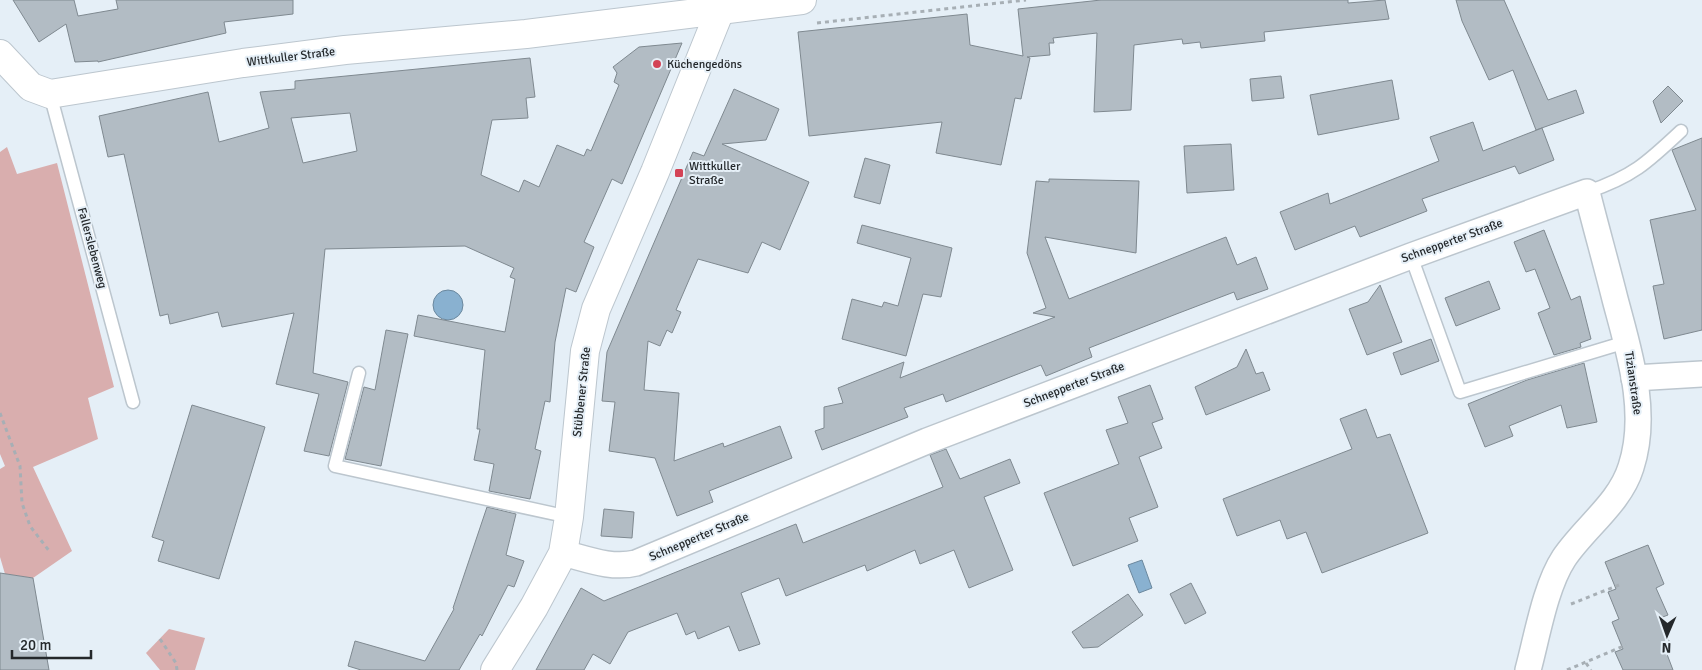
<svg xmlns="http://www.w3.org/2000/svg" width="1702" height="670" font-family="Signika,sans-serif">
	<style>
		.green { fill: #d9aeae }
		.water { fill: #89b1d0; stroke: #6b889e }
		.building { fill: #b2bcc4; stroke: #7f8990; fill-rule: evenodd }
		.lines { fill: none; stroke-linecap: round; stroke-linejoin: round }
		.service-casing { stroke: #bcc6ce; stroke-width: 15 }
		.minor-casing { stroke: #bcc6ce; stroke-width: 28 }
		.tertiary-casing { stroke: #bcc6ce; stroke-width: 30 }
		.secondary-casing { stroke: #bcc6ce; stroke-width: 30 }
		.path { stroke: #a7afb5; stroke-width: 3; stroke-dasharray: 4 4; stroke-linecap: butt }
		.service { stroke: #fff; stroke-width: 12 }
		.minor { stroke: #fff; stroke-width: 25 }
		.tertiary { stroke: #fff; stroke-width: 28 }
		.secondary { stroke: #fff; stroke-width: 28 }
		.poi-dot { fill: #d34356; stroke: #e5eff7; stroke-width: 2 }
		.labels { text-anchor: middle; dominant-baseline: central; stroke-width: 4; stroke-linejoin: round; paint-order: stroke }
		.street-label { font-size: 12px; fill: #24282b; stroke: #e5eff7 }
		.poi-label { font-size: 12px; fill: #24282b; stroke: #e5eff7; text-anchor: start }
	</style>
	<rect width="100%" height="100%" fill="#e5eff7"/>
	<g class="green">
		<polygon points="7,147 17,174 57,163 114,387 88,398 98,439 33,467 72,551 33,578 5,574 0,557 0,469 5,466 0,454 0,152"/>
		<polygon points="169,629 205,638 195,670 160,670 146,653"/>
	</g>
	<g class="water">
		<circle cx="448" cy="305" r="15"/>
		<polygon points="1142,560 1152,588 1139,593 1128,565"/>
	</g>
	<g class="building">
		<polygon points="13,0 74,0 78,16 118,9 116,0 293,0 293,14 224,22 226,33 98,62 98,61 75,62 66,24 39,42"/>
		<polygon points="1101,0 1348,0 1348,3 1385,0 1389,19 1264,32 1265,41 1201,48 1200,42 1183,44 1182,39 1134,45 1131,110 1094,112 1097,33 1053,38 1054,43 1049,43 1050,55 1027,57 1030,58 1021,99 1015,98 1001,165 936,153 942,122 809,136 798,32 967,14 970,45 1023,56 1018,9"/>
		<polygon points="1456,0 1504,0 1548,100 1576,90 1584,113 1536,130 1513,70 1489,80 1462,21"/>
		<path d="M682,43L622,184L612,179L584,242L594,247L576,292L566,288L555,342L550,402L545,401L535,449L541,451L530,499L489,491L494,464L474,460L480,429H477L485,350L414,336L418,315L505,332L515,279L510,277L514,268L465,246L325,249L313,373L348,382L329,456L304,451L319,394L276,384L294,313L222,327L218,312L170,324L168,314L160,316L124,154L108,157L99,116L208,92L219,142L269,128L260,92L295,89V81L530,58L535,97L526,98L528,118L492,120L481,175L519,192L524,180L539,187L557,145L584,156L587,149L591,151L619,85L614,82L617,73L613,67L639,47ZM350,113L357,151L303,163L291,118Z"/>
		<polygon points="1281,76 1284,98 1252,101 1250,79"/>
		<polygon points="1392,80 1399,119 1318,135 1310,95"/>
		<polygon points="1668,86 1683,101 1661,123 1653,101"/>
		<polygon points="734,89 779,109 766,140 722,144 809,182 780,250 762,242 748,273 698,259 676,310 681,312 672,333 667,330 660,346 648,341 644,390 679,393 674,461 723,443 724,447 780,426 792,458 709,491 713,502 677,516 655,458 609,451 615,402 602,401 607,352 693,152 704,156"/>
		<polygon points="1473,122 1483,151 1542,128 1554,160 1519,174 1515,166 1422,199 1427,211 1360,237 1355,226 1295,250 1280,212 1328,193 1330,204 1439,161 1430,137"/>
		<polygon points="1702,138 1702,330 1664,339 1653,286 1664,284 1650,220 1696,210 1672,150"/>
		<polygon points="1231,144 1234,190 1187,193 1184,146"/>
		<polygon points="865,158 890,165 880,204 854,197"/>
		<polygon points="1049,179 1139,181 1136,253 1045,237 1069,299 1226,237 1237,265 1256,257 1268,289 1237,300 1234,292 1179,313 1089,348 1092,357 1046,376 1041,365 946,402 943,394 904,408 908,417 822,450 815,431 824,428 824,407 843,403 838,388 904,362 900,378 1055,317 1033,313 1046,308 1027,253 1036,181 1049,182"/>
		<polygon points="862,225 952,248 941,297 923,294 906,356 842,339 852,299 882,307 884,302 898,306 911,258 857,243"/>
		<polygon points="1544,230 1571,300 1580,296 1591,339 1580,343 1581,347 1554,355 1538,313 1550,308 1535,269 1526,272 1514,242"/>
		<polygon points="1489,281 1500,309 1456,326 1445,298"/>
		<polygon points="1380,285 1402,342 1367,355 1349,309 1368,302"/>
		<polygon points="386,330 408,334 381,466 345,459 364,387 375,390"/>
		<polygon points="1431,339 1439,361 1401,375 1393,353"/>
		<polygon points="1246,349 1256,374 1263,372 1270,390 1206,415 1195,387 1237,367"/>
		<polygon points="1584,363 1597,422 1567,428 1561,405 1509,426 1513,436 1485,447 1468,404 1527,380"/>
		<polygon points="1150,385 1163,419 1152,423 1162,448 1139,457 1158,507 1129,518 1138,541 1073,566 1044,493 1119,464 1106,430 1128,423 1118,397"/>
		<polygon points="192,405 265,427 219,579 158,561 164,541 152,537"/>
		<polygon points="1366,409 1377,438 1390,434 1428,533 1322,573 1306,532 1287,539 1280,520 1237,536 1223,499 1352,449 1340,419"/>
		<polygon points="946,449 960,479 1010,459 1020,483 984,497 1013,570 969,588 954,550 920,564 915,550 867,571 865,565 786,596 779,578 741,593 760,644 739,651 729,626 698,639 695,631 686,635 677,613 628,632 610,664 593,654 584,670 536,670 581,588 604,601 796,524 803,543 943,487 930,455"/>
		<polygon points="487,507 516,514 506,555 524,561 514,587 508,585 482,636 480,634 459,670 361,670 348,666 355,641 425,661 454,609 453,608"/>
		<polygon points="604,509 634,512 632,538 601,536"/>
		<polygon points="1648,545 1664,584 1656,588 1668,615 1660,618 1671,646 1665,649 1673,670 1623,670 1615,652 1623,649 1612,622 1619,619 1608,592 1616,589 1605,562"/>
		<polygon points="0,573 33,578 49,670 0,670"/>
		<polygon points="1191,583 1206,613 1185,624 1170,594"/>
		<polygon points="1128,594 1143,615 1098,647 1083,648 1072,632"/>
	</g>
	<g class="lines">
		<defs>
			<g id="service">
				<polyline points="50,94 133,402"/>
				<path d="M1587,192C1632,177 1647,163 1681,131"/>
				<polyline points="1411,256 1460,392 1626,342"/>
				<polyline points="359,373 335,466 569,517"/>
			</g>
			<g id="minor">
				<polyline points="1634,378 1702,374"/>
				<path d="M563,553C587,559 611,569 636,563L927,441L1411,256L1587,192C1596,228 1606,263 1615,299C1629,352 1649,412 1631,467C1620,503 1585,527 1564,558C1545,587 1537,637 1528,670"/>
			</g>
			<polyline id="tertiary" points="495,670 534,607 563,553 569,517 585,351 596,309 655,172 721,8"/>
			<polyline id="secondary" points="0,54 31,87 50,94 243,63 345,50 526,34 802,0"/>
		</defs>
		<use href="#service" class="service-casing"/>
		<use href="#minor" class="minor-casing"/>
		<use href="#tertiary" class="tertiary-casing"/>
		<use href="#secondary" class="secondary-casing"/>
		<g class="path">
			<polyline points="817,23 1026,0"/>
			<polyline points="0,413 20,466 22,503 30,526 50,552"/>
			<polyline points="1571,604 1619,585"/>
			<polyline points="160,639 176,663 177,670"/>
			<polyline points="1586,663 1591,670"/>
			<polyline points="1567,670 1626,645"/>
		</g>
		<use href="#service" class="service"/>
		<use href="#minor" class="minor"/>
		<use href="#tertiary" class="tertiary"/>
		<use href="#secondary" class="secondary"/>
	</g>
	<g class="poi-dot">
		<circle cx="657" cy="64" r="5"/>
		<rect x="674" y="168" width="10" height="10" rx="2.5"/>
	</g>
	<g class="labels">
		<g class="street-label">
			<text transform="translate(291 57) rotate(-7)">Wittkuller Straße</text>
			<text transform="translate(1452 241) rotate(-20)">Schnepperter Straße</text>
			<text transform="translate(92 248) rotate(75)">Fallerslebenweg</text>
			<text transform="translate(1633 383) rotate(82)">Tizianstraße</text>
			<text transform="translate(1074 385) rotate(-21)">Schnepperter Straße</text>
			<text transform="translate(582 392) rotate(-84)">Stübbener Straße</text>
			<text transform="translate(699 537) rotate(-23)">Schnepperter Straße</text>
		</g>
		<g class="poi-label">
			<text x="667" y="64">Küchengedöns</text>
			<text x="689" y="166">Wittkuller<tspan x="689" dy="14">Straße</tspan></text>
		</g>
	</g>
	<g transform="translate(1667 635) rotate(182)" stroke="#e5eff7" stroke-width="4" paint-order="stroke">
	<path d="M0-4L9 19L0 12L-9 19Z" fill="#24282b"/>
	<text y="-8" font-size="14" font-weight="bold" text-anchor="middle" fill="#24282b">N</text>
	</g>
	<path d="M12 650v8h79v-8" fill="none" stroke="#24282b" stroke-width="2.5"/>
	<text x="20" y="650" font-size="15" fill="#24282b" stroke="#e5eff7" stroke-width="4" paint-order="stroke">20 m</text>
</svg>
